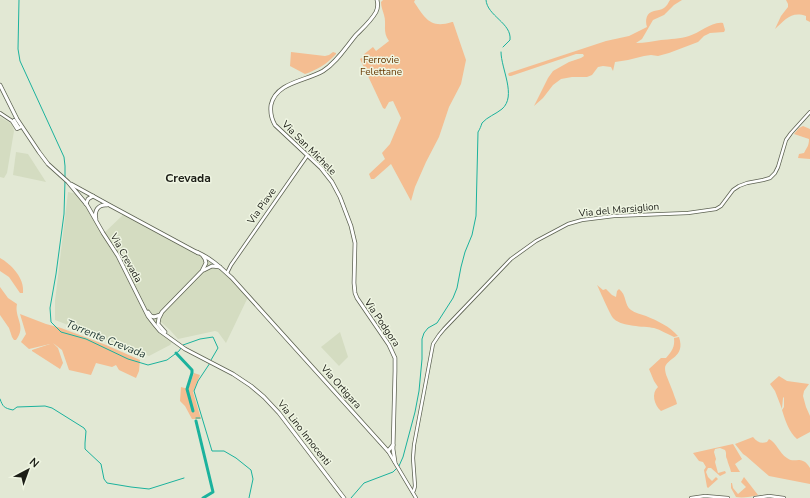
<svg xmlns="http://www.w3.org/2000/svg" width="810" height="498" font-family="'Nunito Sans',sans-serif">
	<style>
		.built { fill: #d4dcc1 }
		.green { fill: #f4bd91 }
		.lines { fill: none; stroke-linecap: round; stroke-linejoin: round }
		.stream { stroke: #1bb29d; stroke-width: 1 }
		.canal { stroke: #1bb29d; stroke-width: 3 }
		.minor-casing { stroke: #5d6252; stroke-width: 4 }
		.major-casing { stroke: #5d6252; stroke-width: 4.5 }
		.minor { stroke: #fff; stroke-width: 2.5 }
		.major { stroke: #fff; stroke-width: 3 }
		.labels { text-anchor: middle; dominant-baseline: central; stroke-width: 3; stroke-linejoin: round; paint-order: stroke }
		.park-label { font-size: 10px; fill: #663701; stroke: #eff5e2 }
		.street-label { font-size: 10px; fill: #1c1e17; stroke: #eff5e2 }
		.water-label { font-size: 11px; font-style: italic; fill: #1f3632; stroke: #eff5e2 }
		.quarter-label { font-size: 12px; font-weight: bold; fill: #1c1e17; stroke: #eff5e2 }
	</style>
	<rect width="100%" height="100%" fill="#e2e8d4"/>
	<g class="built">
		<polygon points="0,117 12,124 14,131 7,173 4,178 0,177"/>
		<polygon points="16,152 28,154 46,182 13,175"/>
		<polygon points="68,192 78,194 103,234 124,214 202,257 219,268 232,280 248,297 226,343 218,332 215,331 178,339 170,330 160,321 154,325 161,333 172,342 170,345 149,356 55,320 55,301"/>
		<polygon points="340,332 348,357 339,366 321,347"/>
	</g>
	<g class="green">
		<path d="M383,0H415L414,2C425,18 430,29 452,22H453L466,60L461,84L449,107L439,137L426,162L415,187L411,201L391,164L374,179H371L369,174L385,159L382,153L390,144L401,118L393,101L389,102L385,109L383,108L360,59L364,57L363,55L373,47L376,51L389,41C382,31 387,25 384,15C383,11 381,7 381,2Z"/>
		<path d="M670,0H682L674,5L664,15L653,20L642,39L636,43C645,43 653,41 661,40C670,39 680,39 689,36C700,33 712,21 723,23L725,30L724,32L710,33L704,36L698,42L669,53L658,56L651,55L644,56L628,60L615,62L613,71L611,67L603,66L598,67L592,75L587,77H572L561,79L553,85L543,98L534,106L548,78L553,71L569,62L581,58L584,56L583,54H576L511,76H509L508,74L509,73L606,41L629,36L647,27C645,20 646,13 654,11C657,10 661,10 664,8C667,6 668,3 670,0Z"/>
		<path d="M786,0H810V22L806,20V16C791,11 785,20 775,29L781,16L788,7V4Z"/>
		<path d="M291,52L325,56L329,55L333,52L336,53V54C327,64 317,70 305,74L290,66Z"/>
		<path d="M803,126L810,129V159L798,158L799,154L804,153C807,147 809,146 809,139L794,134L799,128Z"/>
		<path d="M0,258C11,264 25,278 23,293H20L9,277L0,271Z"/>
		<path d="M597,285L603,290L606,289L612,295L616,297L617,291L619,289C627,295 624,305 631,310C635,313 641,314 646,316C658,321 669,326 678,336L674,337C667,334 661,330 654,328C643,326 623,327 614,319C611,317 600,291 597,285Z"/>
		<path d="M0,287L8,298L17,304C14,318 27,326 16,340H14L12,337L9,328L0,315Z"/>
		<polygon points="20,314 46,324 61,328 106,345 140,360 139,371 136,378 119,370 116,365 112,367 96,363 91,375 69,370 62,350 53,343 58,348 63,363 60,369 32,351 32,350 50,344 29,349 21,342 26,334"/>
		<path d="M679,337C686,358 666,358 665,368C665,371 666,375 667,377C669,382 671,387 673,392C674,396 676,399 677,404L661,411C654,405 651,393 658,387L654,381L649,369L661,358H666C672,351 675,347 674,338Z"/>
		<polygon points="194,373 200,375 193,392 201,419 192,419 185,406 180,401 181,387 188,389"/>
		<path d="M779,376L787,381L809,384L804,391L803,396L806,407L810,416V432L797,439C789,432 785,420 782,410L784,407V398L783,397V398L782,408V409L775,391L770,384Z"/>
		<path d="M753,437C757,442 761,444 767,442L769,439C777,443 779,453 787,458C794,463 797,458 803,461C806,462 808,465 810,468V484L769,476L746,456L743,454L735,444Z"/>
		<path d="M733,444L742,459L735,464L740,472H731C730,467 728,464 727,459C725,456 727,453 725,450L720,448L715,449L714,452L716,459L715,462L718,473L725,471L726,473L720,476L711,468H708L706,472L708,477L712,481L716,477L718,479L708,488L707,487L704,470L706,467L703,462L699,461L693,453Z"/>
		<path d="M744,477L758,495C751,497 742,498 736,497L731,488V483H732L733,488L738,494L746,487L741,482Z"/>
	</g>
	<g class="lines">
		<g class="stream">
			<polyline points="19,0 18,49 20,61 64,157 65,166 65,178"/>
			<path d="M486,0C487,16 512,23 510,40L503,47"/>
			<polyline points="65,181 64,214 56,274 50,308 51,322 61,332 86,339 128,359 148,365 167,360 179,351 183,345 200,339 213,337 218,348 211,360"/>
			<polyline points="210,363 198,381 194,391 212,451 224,451 236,458 251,470 253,479 249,498"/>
			<path d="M0,399C3,407 4,408 13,410L17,407L45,406L52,408L84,428L86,431L85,443V449L101,464L104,479L107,483L131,487L149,489L184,478"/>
			<polyline points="196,418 200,418"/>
			<path d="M399,466L403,457L415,412L419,391L422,359V339L424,333L428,328L437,323L453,298L457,288L461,267L465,252L472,235L476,216L478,132C480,129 481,126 482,123C487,117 496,114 502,109C517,96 501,69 501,52"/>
			<polyline points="351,498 364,483 393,472 397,468"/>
		</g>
		<g class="canal">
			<polyline points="176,353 192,370 192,373 187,389 193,411"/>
			<polyline points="196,421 213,492 203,498"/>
		</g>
		<defs>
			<g id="minor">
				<polyline points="0,113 12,121 17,129 21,127"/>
				<polyline points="14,120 19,128"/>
				<polyline points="227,273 231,265 254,232 307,156"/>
				<polyline points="388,451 416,498"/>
				<polyline points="413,492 414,490 415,486 413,458 414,445 433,344 439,335 444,329 511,259 536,241 568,224 582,220 614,216 688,213 716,209 721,206 733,190 739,186 747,183 763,180 770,178 775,173 778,167 786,140 791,133 810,112"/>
				<polyline points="691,498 705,496 728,498"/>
				<polyline points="755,498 769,496 784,498"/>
			</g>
			<g id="major">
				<path d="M377,0C378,4 378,8 376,12C371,21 363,28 356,35C346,47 337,62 323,71C306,81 276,82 271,105C270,113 271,118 275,125L321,168L332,182L340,197L351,226L355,243L354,283L355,293L357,298L389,345L395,358V371L393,449L395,462"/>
				<polyline points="0,85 17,119 39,152 48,164 68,182 87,205 103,233 118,256 148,316 155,325 160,331 185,349 233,374 251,386 264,397 279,413 344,498"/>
				<polyline points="71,184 111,206 198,253"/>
				<polyline points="86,204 88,199 93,196"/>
				<path d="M96,219C94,211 98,204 107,205"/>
				<path d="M197,252C212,259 220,267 232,278L388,451L393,445"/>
				<polyline points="204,270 212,266 220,267"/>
				<polyline points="148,312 151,316 154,317 160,315"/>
				<polyline points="165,332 158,324 159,318 162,312 202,271 206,263 205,259 203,256"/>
			</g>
		</defs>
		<use href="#minor" class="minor-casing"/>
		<use href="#major" class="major-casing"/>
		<use href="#minor" class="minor"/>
		<use href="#major" class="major"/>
	</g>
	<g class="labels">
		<g class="park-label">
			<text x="381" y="60">Ferrovie<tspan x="381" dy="12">Felettane</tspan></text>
		</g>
		<g class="street-label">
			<text transform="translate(309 148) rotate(45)">Via San Michele</text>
			<text transform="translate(262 206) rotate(-55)">Via Piave</text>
			<text transform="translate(619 210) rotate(-5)">Via del Marsiglion</text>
			<text transform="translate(126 258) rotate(61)">Via Crevada</text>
			<text transform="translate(382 323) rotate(56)">Via Podgora</text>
			<text transform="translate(341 387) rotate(48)">Via Ortigara</text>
			<text transform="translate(304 433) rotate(52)">Via Lino Innocenti</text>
		</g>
		<g class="water-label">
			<text transform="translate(106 339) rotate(22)">Torrente Crevada</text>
		</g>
		<g class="quarter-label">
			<text x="188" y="178">Crevada</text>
		</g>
	</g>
	<g transform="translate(28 470) rotate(41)" stroke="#eff5e2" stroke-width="3" paint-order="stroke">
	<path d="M0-3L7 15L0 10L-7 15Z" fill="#1c1e17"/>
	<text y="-6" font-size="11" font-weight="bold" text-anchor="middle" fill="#1c1e17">N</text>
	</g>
</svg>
